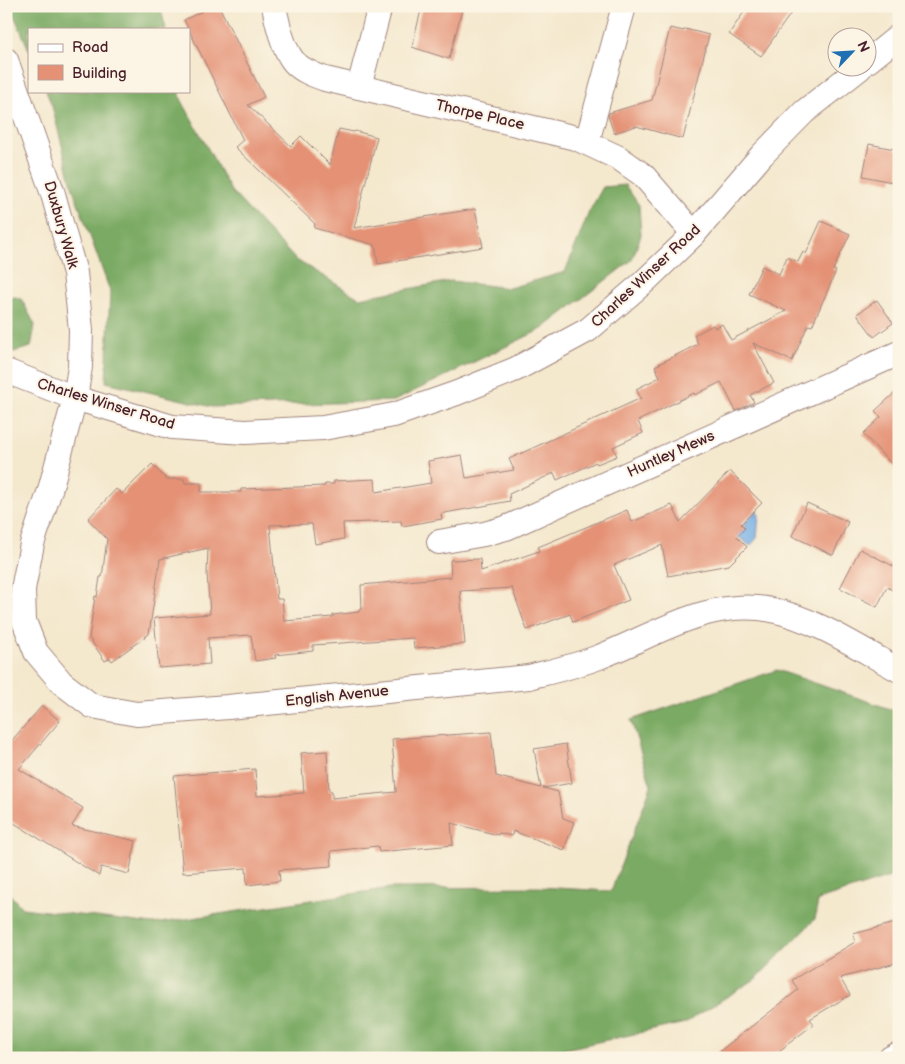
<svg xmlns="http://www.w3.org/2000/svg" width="905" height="1064" font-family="'Balsamiq Sans',sans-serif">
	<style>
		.forest { fill: #7aaa63; stroke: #626447 }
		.water { fill: #75afe5; stroke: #606788 }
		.building { fill: #e49175 }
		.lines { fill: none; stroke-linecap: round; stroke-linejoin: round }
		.street-casing { stroke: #9f847c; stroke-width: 26 }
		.street { stroke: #fff; stroke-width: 24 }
		.labels { text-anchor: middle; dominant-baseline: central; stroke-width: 4; stroke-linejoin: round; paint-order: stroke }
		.street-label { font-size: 15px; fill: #4a1f2b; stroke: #fcf5e5 }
	</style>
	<rect width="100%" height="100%" fill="#fcf5e5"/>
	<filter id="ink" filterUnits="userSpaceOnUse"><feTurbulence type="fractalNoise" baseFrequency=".02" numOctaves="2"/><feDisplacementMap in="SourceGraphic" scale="10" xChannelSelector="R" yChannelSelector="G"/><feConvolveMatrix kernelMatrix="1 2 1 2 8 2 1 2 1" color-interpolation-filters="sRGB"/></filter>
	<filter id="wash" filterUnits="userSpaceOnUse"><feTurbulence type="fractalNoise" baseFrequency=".0096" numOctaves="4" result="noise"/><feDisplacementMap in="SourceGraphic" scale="20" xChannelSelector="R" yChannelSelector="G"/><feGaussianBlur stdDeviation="1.12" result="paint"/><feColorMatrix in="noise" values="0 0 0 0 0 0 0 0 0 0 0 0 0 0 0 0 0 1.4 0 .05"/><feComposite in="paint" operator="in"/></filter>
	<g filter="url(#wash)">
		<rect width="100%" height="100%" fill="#f4e8cd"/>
		<g class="forest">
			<polygon points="10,6 160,6 166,29 29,29 29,50"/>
			<polygon points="46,91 179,91 181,99 231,191 295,259 359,298 451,281 509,288 565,272 589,212 603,187 625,185 639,205 641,235 632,260 542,329 394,401 212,407 106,382 110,291 73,189 52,106"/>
			<polygon points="6,296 21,298 35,325 31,347 13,352 6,350"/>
			<polygon points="777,670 899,712 899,874 818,900 815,919 757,978 685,1023 570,1048 513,1058 6,1058 6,890 22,908 153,924 391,888 538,887 611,891 651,786 631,720"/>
		</g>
		<polygon class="water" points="756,511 759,515 757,538 750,546 738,536 745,529 744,524"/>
		<g id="blocks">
			<g class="building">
				<polygon points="213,6 219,6 264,97 248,105 291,146 301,136 330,165 339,129 354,132 355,131 377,137 354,228 475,209 483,247 378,264 375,245 314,228 315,224 235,147 243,140 184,20"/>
				<polygon points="422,6 463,6 449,59 412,47"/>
				<polygon points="748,6 796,6 761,56 729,34"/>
				<polygon points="670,28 684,31 685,29 709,35 683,139 636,126 614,133 608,116 609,113 652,100"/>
				<polygon points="869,144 899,150 899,178 893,177 892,182 863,176"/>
				<polygon points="821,221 850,234 833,270 836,271 812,326 808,325 792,361 753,343 774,383 750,395 754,402 736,411 721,382 695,395 694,393 638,421 643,433 613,447 617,456 597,464 596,462 557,480 554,473 509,494 510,501 445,513 441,514 442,519 402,526 401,521 343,523 344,539 315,544 312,524 270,525 277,599 282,599 284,621 333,617 333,615 359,612 359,610 362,609 361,585 451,577 450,560 480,559 481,571 539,551 538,547 627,510 632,522 672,505 680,522 730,471 762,503 741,524 745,528 737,537 747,547 729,565 668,576 662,545 614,565 629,600 573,622 570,614 527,630 512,588 460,591 465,644 414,648 413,638 313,645 313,651 275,655 276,658 255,661 251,635 208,638 210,664 159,668 154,618 210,614 207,574 208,548 160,559 149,634 112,661 110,658 105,661 89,638 95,596 97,597 100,577 102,577 107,539 88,519 116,489 122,494 152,464 166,479 184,479 185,483 201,483 201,492 241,492 241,489 325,486 325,484 334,484 334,481 375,479 376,492 431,483 428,461 462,455 466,478 514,470 509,459 641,398 636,389 660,377 655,366 698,344 694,335 713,325 715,328 722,324 731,340 786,311 749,294 762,266 779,274 787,257 798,262 803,252 806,254"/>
				<polygon points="877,300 893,323 874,337 857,314"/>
				<polygon points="899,389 899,472 863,434 881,417 875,411"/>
				<polygon points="807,503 848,522 833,555 792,536"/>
				<polygon points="860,549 899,569 899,594 887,587 877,607 840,588"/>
				<polygon points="42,706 60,721 19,769 83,808 72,826 136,841 129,874 101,867 99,876 6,818 6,747"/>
				<polygon points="491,732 496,776 541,788 534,749 566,744 572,783 543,788 558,792 563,818 574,822 564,850 513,831 512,836 499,833 498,835 451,823 453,845 379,852 378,846 331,851 332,866 279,870 280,881 247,885 246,868 183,873 174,776 255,769 257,796 304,793 301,753 327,751 329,791 332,791 332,798 396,792 392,739"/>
				<polygon points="899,922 899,962 840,978 850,995 810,1019 814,1024 770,1058 711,1058 798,990 792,980 855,942 853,934"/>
			</g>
		</g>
	</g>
	<g filter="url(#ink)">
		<use href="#blocks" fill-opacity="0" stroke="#9f847c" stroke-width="1"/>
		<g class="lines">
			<defs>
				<g id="street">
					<path d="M274,6C277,22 283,49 294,62C302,71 314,75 325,79L576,138L619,158L643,175L694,234"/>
					<path d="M6,60L53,194L75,273L81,330L80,367L75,398L50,490L32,544L23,589L24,621L36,652L62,683L92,706L137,714L228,707L529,677C553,671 576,666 599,657C654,636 709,597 772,610C818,620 858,648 899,670"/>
					<polyline points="868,61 899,36"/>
					<polyline points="359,87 380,6"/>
					<polyline points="587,142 624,6"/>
					<polyline points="6,371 75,398 172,427 245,432 323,428 394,415 457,393 516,369 588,330 644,282 694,234 762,155 804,112 860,68"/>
					<polyline points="439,542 484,534 506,528 899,353"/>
					<polyline points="891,1058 899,1054"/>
				</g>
			</defs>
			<use href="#street" class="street-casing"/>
			<use href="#street" class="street"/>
		</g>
	</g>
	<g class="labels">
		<g class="street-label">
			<text transform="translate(480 115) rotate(13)">Thorpe Place</text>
			<text transform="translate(61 225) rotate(74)">Duxbury Walk</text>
			<text transform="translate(646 276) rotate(-43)">Charles Winser Road</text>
			<text transform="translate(106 404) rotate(17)">Charles Winser Road</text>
			<text transform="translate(671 454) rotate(-24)">Huntley Mews</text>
			<text transform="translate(337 696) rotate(-6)">English Avenue</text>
		</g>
	</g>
	<rect width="905" height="1064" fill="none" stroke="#fcf5e5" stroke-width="25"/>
	<rect x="28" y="28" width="162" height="65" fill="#fcf5e5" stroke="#b59f9b"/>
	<rect x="38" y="44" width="25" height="8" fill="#ffffff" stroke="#b59f9b"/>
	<text x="72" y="52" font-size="15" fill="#4a1f2b">Road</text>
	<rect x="38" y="65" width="25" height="15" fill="#e49175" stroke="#b59f9b"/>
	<text x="72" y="78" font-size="15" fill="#4a1f2b">Building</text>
	<g transform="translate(852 52) rotate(65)"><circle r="24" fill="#fcf5e5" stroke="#b59f9b"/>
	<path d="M0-4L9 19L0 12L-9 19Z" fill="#1f6fb2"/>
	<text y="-8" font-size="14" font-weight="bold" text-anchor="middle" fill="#4a1f2b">N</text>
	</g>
</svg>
